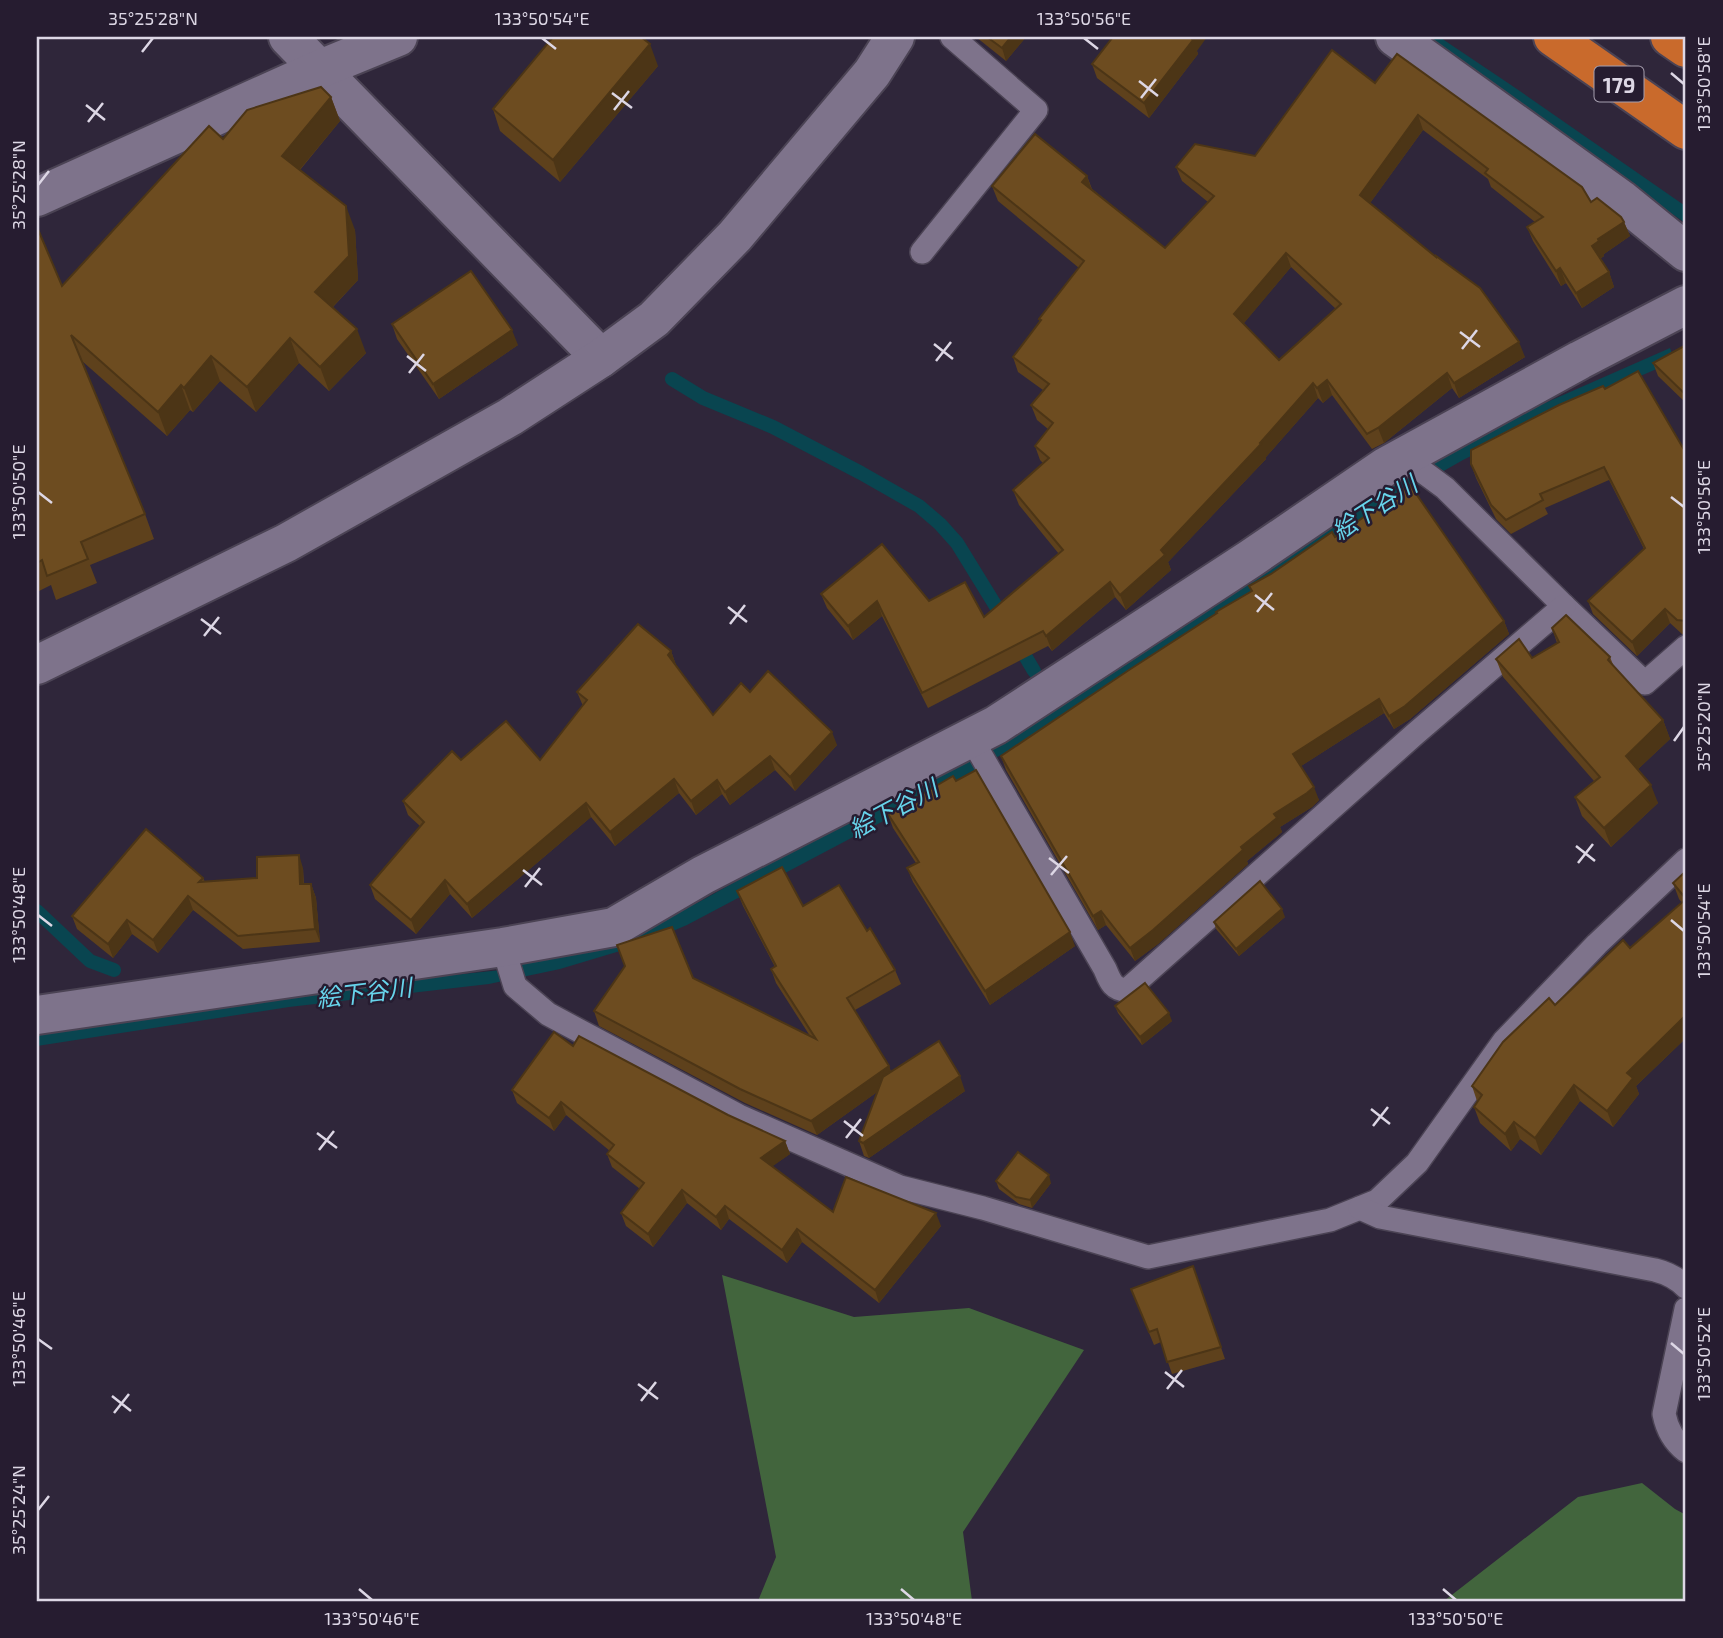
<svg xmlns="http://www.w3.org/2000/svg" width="1723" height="1638" font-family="'Exo 2','Noto Sans JP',sans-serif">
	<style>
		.forest { fill: #42653d }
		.water { fill: #094550 }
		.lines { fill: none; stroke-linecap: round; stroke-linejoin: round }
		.stream { stroke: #094550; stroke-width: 14 }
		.lane-casing { stroke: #4b4354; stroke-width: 26 }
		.street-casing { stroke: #4b4354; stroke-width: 42 }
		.highway-casing { stroke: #4b4354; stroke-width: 42 }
		.lane { stroke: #7e738b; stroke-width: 23 }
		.street { stroke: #7e738b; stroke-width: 38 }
		.highway { stroke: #c96a2c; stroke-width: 38 }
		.wall { fill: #5e411c; fill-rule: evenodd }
		.shaded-wall { fill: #4c3516 }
		.building { fill: #6d4c20; stroke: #4c3516; stroke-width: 2; fill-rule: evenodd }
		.ticks { fill: none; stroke: #ddd7e5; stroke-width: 2.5 }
		.labels { text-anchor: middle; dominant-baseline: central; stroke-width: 5; stroke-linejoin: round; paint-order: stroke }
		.shield { fill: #261c30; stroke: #a69faf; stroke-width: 2 }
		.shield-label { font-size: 21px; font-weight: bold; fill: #ddd7e5 }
		.water-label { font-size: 24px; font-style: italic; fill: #67d4eb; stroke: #261c30 }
		.neatline { fill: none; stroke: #ddd7e5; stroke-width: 2.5 }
		.ticks-label { font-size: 18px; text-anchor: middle; fill: #ddd7e5 }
	</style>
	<rect width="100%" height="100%" fill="#2f263a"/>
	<g class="forest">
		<polygon points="722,1275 854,1317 969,1308 1084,1350 963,1532 972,1601 758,1601 776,1557"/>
		<polygon points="1642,1483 1675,1509 1686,1515 1686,1601 1444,1601 1578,1497"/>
	</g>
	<polygon class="water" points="1670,348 1675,361 1562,410 1463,460 1389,502 1064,719 908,808 687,925 640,945 560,969 489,984 289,1007 37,1046 37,1030 350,986 501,970 542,959 640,929 699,902 776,859 856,820 972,759 1397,479 1513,417"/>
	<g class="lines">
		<g class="stream">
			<polyline points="1427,37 1506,90 1686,215"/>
			<polyline points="672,379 703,398 773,427 861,473 919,506 940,524 957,543 1005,621"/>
			<polyline points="1017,642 1034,671"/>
			<polyline points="37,911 90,961 114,970"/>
		</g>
		<defs>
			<g id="lane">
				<polyline points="922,252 1036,110 952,37"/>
				<polyline points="1403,457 1445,488 1564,606 1645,683 1686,647"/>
				<path d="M971,738L1105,969C1110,981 1113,990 1127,990L1415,734L1564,606"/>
				<polyline points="503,947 515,986 548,1014 739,1116 900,1187 983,1208 1148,1257 1330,1220 1377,1201 1417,1163 1504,1041 1597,944 1686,860"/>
				<path d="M1360,1208L1380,1217L1655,1270C1667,1273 1677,1278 1686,1287"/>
				<path d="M1686,1309L1664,1414C1667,1429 1673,1441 1686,1451"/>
			</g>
			<g id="street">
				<polyline points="288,37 601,358"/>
				<polyline points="1395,37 1622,200 1686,252"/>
				<polyline points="37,197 320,69 398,37"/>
				<polyline points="37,665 286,543 510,417 601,358 654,319 735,236 872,73 895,37"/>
				<polyline points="37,1015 503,947 614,927 703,875 996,725 1250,559 1385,467 1580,360 1686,305"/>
			</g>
			<g id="highway">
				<polyline points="1553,37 1686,130"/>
				<polyline points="1670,37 1686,48"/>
			</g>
		</defs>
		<use href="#lane" class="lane-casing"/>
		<use href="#street" class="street-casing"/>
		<use href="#highway" class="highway-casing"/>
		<use href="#lane" class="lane"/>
		<use href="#street" class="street"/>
		<use href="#highway" class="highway"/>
	</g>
	<g class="wall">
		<polygon points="976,37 1026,37 1006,61"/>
		<polygon points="1197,51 1198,54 1149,118 1097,78 1092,64"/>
		<polygon points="658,66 560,182 500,131 493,109"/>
		<path d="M1375,83L1591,202L1624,222L1630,236L1604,254V256L1600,259L1609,272L1614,287L1582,308L1566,283L1561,286L1533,241L1527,227L1535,222L1491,187L1488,179L1423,130L1370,203L1525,357L1459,398L1452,388L1384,443L1372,449L1332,395L1323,403L1318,398L1266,457V459L1168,562L1171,570L1126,610L1115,597L1052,651L1048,646L928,708L882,616L853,640L827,608L821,594L929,601L984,617L1059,554L1019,505L1013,490L1043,463L1040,460L1035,446L1048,429L1037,420L1031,405L1043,390L1018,372L1013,357L1040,322L1039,319L1079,268L998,201L992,186L1087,176L1092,189L1165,248L1208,202L1182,181L1176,167L1255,156ZM1291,267L1336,309L1279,360L1243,324Z"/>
		<polygon points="331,97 340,121 300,170 355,230 358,280 333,307 366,353 329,391 299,363 256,412 220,381 193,412 190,410 167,436 82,361 145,514 154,539 90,565 97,583 56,600 51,585 37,592 37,227 62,286"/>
		<polygon points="392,324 518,345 439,399 397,339"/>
		<polygon points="1686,345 1686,403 1658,376 1653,363"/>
		<polygon points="1605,389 1686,453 1686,634 1682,634 1670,623 1637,656 1593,614 1588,601 1644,549 1609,480 1545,508 1548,514 1511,534 1496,519 1476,478 1471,464"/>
		<polygon points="1335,537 1504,621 1509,634 1410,719 1394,729 1384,713 1301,766 1319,800 1312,807 1280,827 1282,832 1247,861 1248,864 1158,944 1135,961 1106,925 1098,930 1006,770 1001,756 1251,592 1249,586"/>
		<polygon points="1552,628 1610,657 1614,667 1663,720 1670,739 1638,769 1658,803 1611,847 1582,816 1575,797 1594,781 1503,677 1496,659 1532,658 1557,643"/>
		<polygon points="671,651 676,665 713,715 750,692 837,745 795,791 775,770 730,805 722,794 696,815 679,793 615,846 591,817 472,918 450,894 416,934 375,899 370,885 420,826 408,815 403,801 461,760 540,760 583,706 577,692"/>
		<polygon points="888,814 1075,946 990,1005 913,882 907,868 916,863 893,828"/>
		<polygon points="303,868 304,884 311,884 316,898 320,942 243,949 193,910 158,953 132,934 113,958 77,929 72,916 203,878 205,882 257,878"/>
		<polygon points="1686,871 1686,1038 1636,1086 1639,1094 1613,1127 1580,1101 1541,1155 1520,1139 1511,1151 1480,1123 1474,1107 1477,1101 1472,1086 1555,1005 1630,948 1682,903 1679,899 1673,883"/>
		<polygon points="737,891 803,906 867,931 895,970 901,984 855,1010 889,1066 891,1072 965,1091 869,1158 864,1156 859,1141 877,1092 817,1135 745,1103 599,1026 594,1011 693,978 810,1036 776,983 771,969 775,967 743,906"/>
		<polygon points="1285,917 1239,956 1216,929 1214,922"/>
		<polygon points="1115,1006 1172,1021 1142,1045 1118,1013"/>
		<polygon points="573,1046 785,1141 790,1154 772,1166 833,1212 941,1226 879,1303 802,1242 787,1263 729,1219 721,1230 687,1203 653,1247 626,1226 621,1213 640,1189 612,1167 607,1154 610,1151 566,1115 554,1131 517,1103 512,1090"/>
		<polygon points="996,1181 1051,1183 1032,1208 1019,1204 999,1189"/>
		<polygon points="1193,1266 1225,1359 1172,1374 1161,1342 1154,1345 1136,1301"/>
	</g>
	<g class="shaded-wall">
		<polygon points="1011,37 1026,37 1006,61 1002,48"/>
		<polygon points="1191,37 1207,37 1197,51 1198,54 1149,118 1144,103"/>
		<polygon points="650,44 658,66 560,182 553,160"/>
		<polygon points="331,97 340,121 291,180 282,156"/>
		<polygon points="1418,115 1423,130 1365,210 1360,195"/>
		<polygon points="1087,176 1092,191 1082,182"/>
		<polygon points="346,206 355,230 358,280 324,316 315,292"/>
		<polygon points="1624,222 1630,236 1604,254 1604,256 1597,261 1592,246 1598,239"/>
		<polygon points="1286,253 1291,267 1239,329 1234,314"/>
		<polygon points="1560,268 1566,283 1561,286 1556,271"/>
		<polygon points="1609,272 1614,287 1582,308 1576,293"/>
		<polygon points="357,329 366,353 329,391 320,367"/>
		<polygon points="512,330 518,345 439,399 433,384"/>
		<polygon points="290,338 299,363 256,412 247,387"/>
		<polygon points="1519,342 1525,357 1459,398 1454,383"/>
		<polygon points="211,356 220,381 193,412 184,388"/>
		<polygon points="1447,373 1452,388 1384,443 1378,428"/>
		<polygon points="1327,380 1332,395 1323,403 1317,388"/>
		<polygon points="1313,383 1318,398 1266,457 1266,459 1168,562 1171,570 1126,610 1120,595"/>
		<polygon points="181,385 190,410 167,436 158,412"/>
		<polygon points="1110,582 1115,597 1052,651 1046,636"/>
		<polygon points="877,601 882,616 853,640 848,626"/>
		<polygon points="1665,609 1670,623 1637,656 1632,642"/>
		<polygon points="1504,621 1509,634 1410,719 1394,729 1389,716"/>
		<polygon points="671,651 676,665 673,669 668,655"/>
		<polygon points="1379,699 1384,713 1298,768 1293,754"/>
		<polygon points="1663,720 1670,739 1633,774 1626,756"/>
		<polygon points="832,732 837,745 795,791 790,777"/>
		<polygon points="770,756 775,770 730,805 725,792"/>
		<polygon points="674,779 679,793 615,846 610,832"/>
		<polygon points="717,780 722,794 696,815 691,801"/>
		<polygon points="1651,785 1658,803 1611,847 1604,828"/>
		<polygon points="1314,787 1319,800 1312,807 1280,827 1282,832 1247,861 1248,864 1158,944 1135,961 1130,948 1241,847 1274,814"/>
		<polygon points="586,803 591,817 472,918 467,904"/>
		<polygon points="299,855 303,868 304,898 300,884"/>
		<polygon points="445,880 450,894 416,934 411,920"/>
		<polygon points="311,884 316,898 320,942 315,929"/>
		<polygon points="188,896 193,910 158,953 153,940"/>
		<polygon points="1282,909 1285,917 1239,956 1236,949"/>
		<polygon points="1101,911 1106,925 1098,930 1093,916"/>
		<polygon points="127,920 132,934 113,958 108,944"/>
		<polygon points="1070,932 1075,946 990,1005 985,991"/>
		<polygon points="1169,1013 1172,1021 1142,1045 1140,1037"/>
		<polygon points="1686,1015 1686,1038 1636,1086 1639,1094 1613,1127 1607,1111 1627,1073"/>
		<polygon points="889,1066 894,1080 817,1135 811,1121"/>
		<polygon points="960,1076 965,1091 869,1158 863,1143"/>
		<polygon points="1574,1085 1580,1101 1541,1155 1535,1138"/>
		<polygon points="561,1102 566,1115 554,1131 549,1118"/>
		<polygon points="1514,1122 1520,1139 1511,1151 1505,1134"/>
		<polygon points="785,1141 790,1154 766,1171 761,1158"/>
		<polygon points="1049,1175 1051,1183 1032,1208 1030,1200"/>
		<polygon points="682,1190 687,1203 653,1247 648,1234"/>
		<polygon points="725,1206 729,1219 721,1230 716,1217"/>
		<polygon points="936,1213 941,1226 879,1303 875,1290"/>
		<polygon points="797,1229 802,1242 787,1263 782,1250"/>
	</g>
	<g class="building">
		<polygon points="553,37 641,37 650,44 553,160 493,109"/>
		<polygon points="987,37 1011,37 1002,48"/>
		<polygon points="1113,37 1191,37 1191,38 1193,40 1144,103 1092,64"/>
		<path d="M1332,50L1375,83L1397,54L1582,187L1591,202L1597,198L1621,217L1624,222L1598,239L1599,241L1592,246L1609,272L1576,293L1560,268L1556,271L1527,227L1543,217L1485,173L1488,169L1418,115L1360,195L1436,257V256L1480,288L1519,342L1454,383L1447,373L1378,428L1367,434L1327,380L1317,388L1313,383L1260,443L1261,444L1161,550L1165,555L1120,595L1110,582L1046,636L1043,631L922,693L877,601L848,626L821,594L882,544L929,601L965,582L984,617L1063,550L1013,490L1049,458L1035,446L1053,423L1031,405L1049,384L1013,357L1041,320L1039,319L1084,261L992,186L1035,134L1087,176L1082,182L1165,248L1214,196L1176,167L1195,144L1255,156ZM1286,253L1341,304L1279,360L1234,314Z"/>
		<polygon points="321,87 331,97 282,156 346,206 349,256 315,292 357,329 320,367 290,338 247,387 211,356 184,388 181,385 158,412 71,335 145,514 81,542 88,559 47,576 42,560 37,563 37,227 62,286 209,126 223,139 247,110"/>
		<polygon points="471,271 512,330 433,384 392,324"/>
		<polygon points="1686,345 1686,395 1653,363"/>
		<polygon points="1638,371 1686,453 1686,621 1677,620 1665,609 1632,642 1588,601 1645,548 1604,467 1540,494 1543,500 1506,520 1491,505 1471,464 1471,450 1559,405 1603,386 1605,389"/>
		<polygon points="1410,485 1504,621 1405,706 1389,716 1379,699 1293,754 1314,787 1307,793 1274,814 1277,818 1241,847 1243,850 1153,930 1130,948 1101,911 1093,916 1001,756 1129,670 1217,613 1216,612 1252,591 1249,586 1271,574 1332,532 1335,537"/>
		<polygon points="1566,615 1610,657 1608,660 1663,720 1626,756 1651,785 1604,828 1575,797 1600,777 1496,659 1519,639 1532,658 1559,642 1552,628"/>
		<polygon points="638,624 671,651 668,655 713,715 741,683 750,692 768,671 832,732 790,777 770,756 725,792 717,780 691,801 674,779 610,832 586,803 467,904 445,880 411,920 370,885 424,822 403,801 452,751 461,760 506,721 540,760 587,700 577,692"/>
		<polygon points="976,770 1070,932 985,991 907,868 919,862 888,814 953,776 956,781"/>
		<polygon points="146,829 203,878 199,882 257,878 257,857 299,855 300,884 311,884 315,929 238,936 188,896 153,940 127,920 108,944 72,916"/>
		<polygon points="782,867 803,906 839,885 867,931 870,928 895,970 847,998 889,1066 811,1121 740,1089 594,1011 625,966 617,945 672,927 693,978 816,1039 771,969 776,966 737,891"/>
		<polygon points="1686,871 1686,1015 1627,1073 1633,1078 1607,1111 1574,1085 1535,1138 1514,1122 1505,1134 1474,1107 1482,1095 1472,1086 1503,1042 1549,998 1555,1005 1623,940 1630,948 1686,899 1673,883"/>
		<polygon points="1260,881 1282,909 1236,949 1214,922"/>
		<polygon points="1145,983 1169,1013 1140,1037 1115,1006"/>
		<polygon points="554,1032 573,1046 579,1036 728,1115 785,1141 761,1158 833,1212 846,1177 936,1213 875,1290 797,1229 782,1250 725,1206 716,1217 682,1190 648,1234 621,1213 644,1183 607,1154 614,1145 561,1102 549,1118 512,1090"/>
		<polygon points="939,1041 960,1076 863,1143 859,1141 883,1077"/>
		<polygon points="1018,1152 1049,1175 1030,1200 1016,1197 996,1181"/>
		<polygon points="1193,1266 1221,1347 1167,1362 1157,1329 1149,1332 1131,1289"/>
	</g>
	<path class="ticks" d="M542,38L556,49M1084,38L1098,49M142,52L153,38M1671,73L1684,84M1139,81L1158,96M612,93L632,108M1141,98L1156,79M86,105L105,120M614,110L629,91M88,122L103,103M38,185L49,171M1460,332L1480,347M934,344L953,359M1462,349L1477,330M407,356L426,371M936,361L951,342M409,373L424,354M38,492L52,503M1671,497L1684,507M1255,595L1274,610M728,607L747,622M1257,612L1272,593M201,619L221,634M730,624L745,605M204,636L219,617M1674,741L1684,727M1576,846L1595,861M1049,858L1069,873M1578,863L1593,844M523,870L542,885M1051,875L1067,856M525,887L540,868M38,915L52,926M1671,920L1684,931M1371,1109L1390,1124M844,1121L863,1136M1373,1126L1388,1107M317,1133L337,1148M846,1138L861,1119M319,1150L334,1131M38,1339L52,1349M1671,1343L1684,1354M1165,1372L1184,1387M638,1384L658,1399M1167,1389L1182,1370M112,1396L131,1411M641,1401L656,1382M114,1413L129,1394M38,1510L49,1496M359,1589L372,1600M901,1589L914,1600M1443,1589L1456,1600"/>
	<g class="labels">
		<rect class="shield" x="1594.5" y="66.5" width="49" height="35" rx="5"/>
		<g class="shield-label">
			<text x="1619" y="84">179</text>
		</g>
		<g class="water-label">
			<text transform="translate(1374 507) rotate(-33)">絵下谷川</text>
			<text transform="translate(893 808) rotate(-28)">絵下谷川</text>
			<text transform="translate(364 992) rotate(-7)">絵下谷川</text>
		</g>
	</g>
	<rect width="1723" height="1638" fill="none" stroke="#261c30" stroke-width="77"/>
	<rect x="38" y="38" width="1646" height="1562" class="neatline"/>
	<g class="ticks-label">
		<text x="153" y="25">35°25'28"N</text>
		<text x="542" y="25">133°50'54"E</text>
		<text x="1084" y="25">133°50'56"E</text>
		<text transform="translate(1704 84) rotate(-90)" y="6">133°50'58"E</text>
		<text transform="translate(19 185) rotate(-90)" y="6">35°25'28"N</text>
		<text transform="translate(19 492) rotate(-90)" y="6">133°50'50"E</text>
		<text transform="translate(1704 507) rotate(-90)" y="6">133°50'56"E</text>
		<text transform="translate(1704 727) rotate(-90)" y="6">35°25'20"N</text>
		<text transform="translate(19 915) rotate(-90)" y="6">133°50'48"E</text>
		<text transform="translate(1704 931) rotate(-90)" y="6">133°50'54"E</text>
		<text transform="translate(19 1339) rotate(-90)" y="6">133°50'46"E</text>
		<text transform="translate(1704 1354) rotate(-90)" y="6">133°50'52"E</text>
		<text transform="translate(19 1510) rotate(-90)" y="6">35°25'24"N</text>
		<text x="372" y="1625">133°50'46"E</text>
		<text x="914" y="1625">133°50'48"E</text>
		<text x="1456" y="1625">133°50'50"E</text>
	</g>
</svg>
